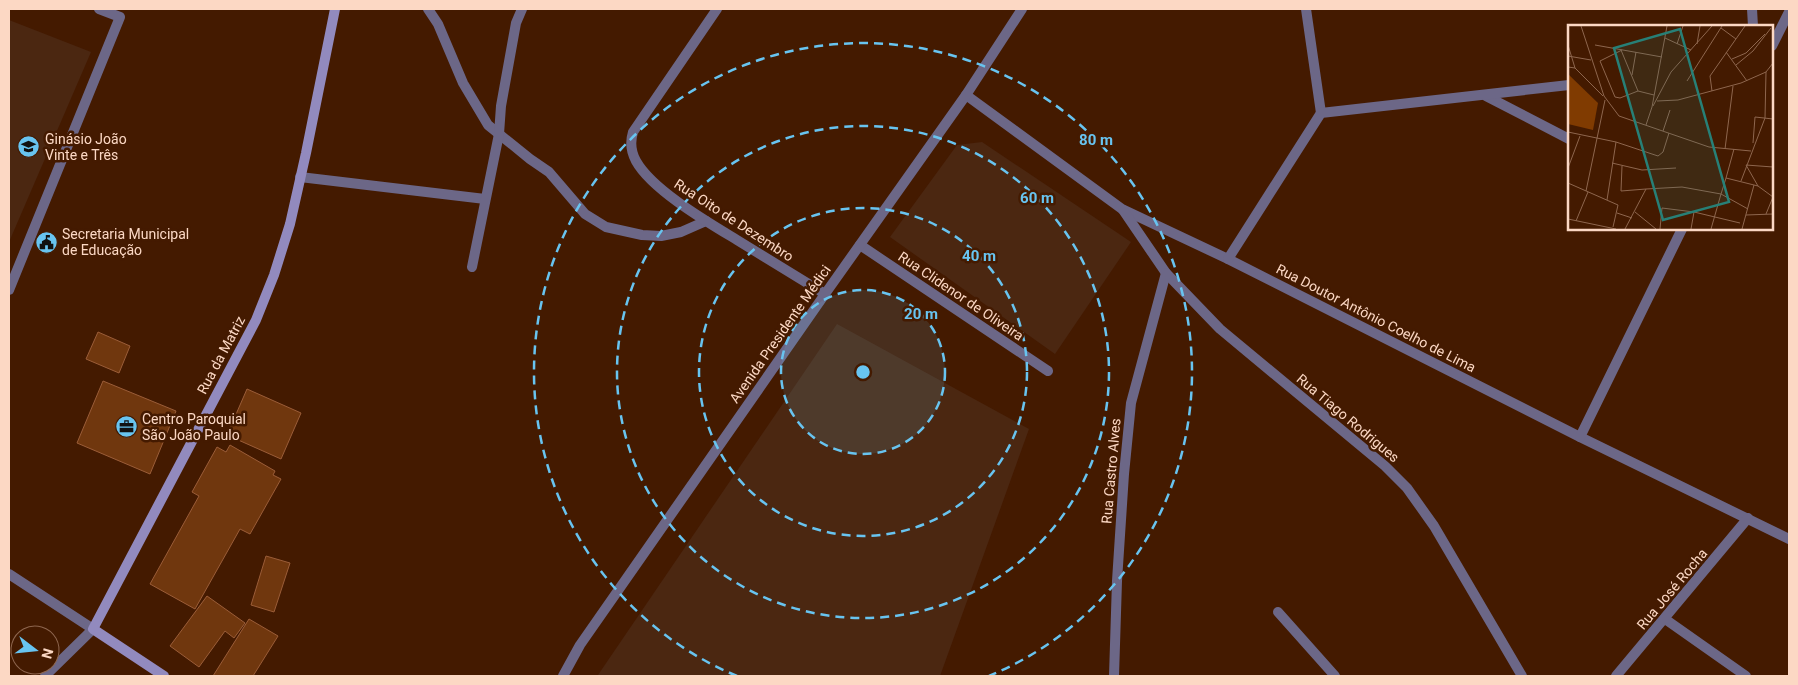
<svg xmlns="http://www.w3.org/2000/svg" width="1798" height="685" font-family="Roboto,sans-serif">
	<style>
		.built { fill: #4b2711 }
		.building { fill: #70370e; stroke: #9b5d38 }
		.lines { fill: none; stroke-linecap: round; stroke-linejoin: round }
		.service { stroke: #6c6787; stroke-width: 10 }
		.minor { stroke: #6c6787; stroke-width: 10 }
		.secondary { stroke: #928abe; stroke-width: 10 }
		.ring { fill: none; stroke: #68c4f0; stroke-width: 2.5; stroke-dasharray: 9 6 }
		.labels { text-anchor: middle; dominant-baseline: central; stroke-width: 5; stroke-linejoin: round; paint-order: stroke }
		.poi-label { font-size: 14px; fill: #fcd8c4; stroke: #441a00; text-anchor: start }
		.street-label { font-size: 14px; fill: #fcd8c4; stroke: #441a00 }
		.inset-road { fill: none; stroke: #8e664e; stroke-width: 1 }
		.view { fill: #278077; fill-opacity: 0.15; stroke: #278077; stroke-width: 2.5 }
		.inset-edge { fill: none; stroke: #fcd8c4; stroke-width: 2.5 }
		.centre { fill: #68c4f0; stroke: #441a00; stroke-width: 2.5 }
		.ring-label { font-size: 15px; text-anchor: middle; font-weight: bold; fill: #68c4f0; stroke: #441a00; stroke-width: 5; stroke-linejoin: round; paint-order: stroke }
	</style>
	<rect width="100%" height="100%" fill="#441a00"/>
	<g class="built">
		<polygon points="9,20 91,52 9,242"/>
		<polygon points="982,142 1131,242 1055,354 890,237 957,145"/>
		<polygon points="837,324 1029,429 940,676 598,675"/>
	</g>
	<g class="building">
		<polygon points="98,332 130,346 119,373 86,359"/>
		<polygon points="103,381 176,411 150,474 77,443"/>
		<polygon points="247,389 301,413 281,459 227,435"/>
		<polygon points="230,445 275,471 273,475 281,479 250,534 240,529 195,609 150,584 199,496 192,492 217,447 226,452"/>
		<polygon points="266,556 290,563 274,612 251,605"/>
		<polygon points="207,596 245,623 234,638 225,631 199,667 170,646"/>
		<polygon points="249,619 278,636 253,676 213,676"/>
	</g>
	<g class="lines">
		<g class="service">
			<polyline points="428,9 438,24 463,83 488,125 530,159 549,172 585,214 606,227 642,235 661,236 681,232 706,221"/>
			<polyline points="300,177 485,199"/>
		</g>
		<g class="minor">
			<path d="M717,9L633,132C630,142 631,152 636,161C652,190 709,223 737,240C766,258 796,276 825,294"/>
			<polyline points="1306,9 1321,113"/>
			<polyline points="1752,9 1753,26"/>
			<polyline points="1772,46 1789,12"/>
			<polyline points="966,95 1122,209 1228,259 1580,437 1789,539"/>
			<polyline points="1486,96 1569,139"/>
			<polyline points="1123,210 1166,273 1220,329 1385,466 1407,488 1434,526 1522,676"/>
			<polyline points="860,245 1048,371"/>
			<polyline points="1228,259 1321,113 1569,85"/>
			<polyline points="472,267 499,134 501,106 516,23 522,9"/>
			<polyline points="9,290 120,17 99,9"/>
			<polyline points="1580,437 1682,229"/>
			<polyline points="9,574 93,629 45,676"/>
			<polyline points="1278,612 1335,676"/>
			<polyline points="1665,619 1746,676"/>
			<polyline points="563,676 580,645 825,294 966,95 1022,9"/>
			<polyline points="1114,676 1117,581 1124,474 1131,403 1166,273"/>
			<polyline points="1616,676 1748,518"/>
		</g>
		<polyline class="secondary" points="164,676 93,629 256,320 274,275 290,224 306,153 335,9"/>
	</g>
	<circle cx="863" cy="372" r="82" fill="#68c4f0" fill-opacity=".12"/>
	<g class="ring">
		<circle cx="863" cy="372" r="82"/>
		<circle cx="863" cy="372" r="164"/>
		<circle cx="863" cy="372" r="246"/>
		<path d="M737 676A329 329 0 1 1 989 676"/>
	</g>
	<defs>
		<symbol id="school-disc" viewBox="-11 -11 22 22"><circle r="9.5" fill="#68c4f0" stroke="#441a00"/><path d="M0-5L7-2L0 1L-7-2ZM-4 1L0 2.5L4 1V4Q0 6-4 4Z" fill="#111"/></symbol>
		<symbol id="civic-disc" viewBox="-11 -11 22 22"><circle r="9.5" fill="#68c4f0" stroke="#441a00"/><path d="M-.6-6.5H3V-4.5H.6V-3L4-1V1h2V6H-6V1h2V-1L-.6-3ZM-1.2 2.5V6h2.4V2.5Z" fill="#111"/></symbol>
		<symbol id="office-disc" viewBox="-11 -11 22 22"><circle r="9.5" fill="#68c4f0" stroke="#441a00"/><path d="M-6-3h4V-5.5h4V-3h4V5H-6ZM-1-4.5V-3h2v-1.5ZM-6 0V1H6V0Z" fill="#111"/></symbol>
	</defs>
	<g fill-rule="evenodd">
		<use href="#school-disc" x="16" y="134" width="25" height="25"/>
		<use href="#civic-disc" x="34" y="230" width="25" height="25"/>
		<use href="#office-disc" x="114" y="414" width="25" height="25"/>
	</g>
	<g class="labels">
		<g class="poi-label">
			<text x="45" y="139">Ginásio João<tspan x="45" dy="16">Vinte e Três</tspan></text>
			<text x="62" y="234">Secretaria Municipal<tspan x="62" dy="16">de Educação</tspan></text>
			<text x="142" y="419">Centro Paroquial<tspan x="142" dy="16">São João Paulo</tspan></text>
		</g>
		<g class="street-label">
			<text transform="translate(734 220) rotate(33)">Rua Oito de Dezembro</text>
			<text transform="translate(961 296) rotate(34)">Rua Clidenor de Oliveira</text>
			<text transform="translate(1376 318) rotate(27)">Rua Doutor Antônio Coelho de Lima</text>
			<text transform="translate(780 334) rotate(-55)">Avenida Presidente Médici</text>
			<text transform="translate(221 355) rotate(-62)">Rua da Matriz</text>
			<text transform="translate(1348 418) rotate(40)">Rua Tiago Rodrigues</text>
			<text transform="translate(1111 471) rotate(-85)">Rua Castro Alves</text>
			<text transform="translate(1672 589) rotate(-50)">Rua José Rocha</text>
		</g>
	</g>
	<g transform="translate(1568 25)">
		<rect width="205" height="205" fill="#441a00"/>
		<path d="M0,49L30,78L25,105L0,99Z" fill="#803b01"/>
		<path class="inset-road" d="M13,1L36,71L51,91L141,122L183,126M153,3L168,14M97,13L123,25M109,19L115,1M129,19L132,1M0,20L7,43M27,20L94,32M53,25L70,66L86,70M54,25L32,36L47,72L52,73L70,66M158,27L179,56M0,31L23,35M164,34L178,28L197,9M168,40L185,26L203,3M0,42L7,43L35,71M64,50L68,27M119,56L154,1M144,66L142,51L177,1M89,76L110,75L173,58L198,47L205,38M85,81L103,47L144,1M78,100L84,82L99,1M95,106L102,85M0,107L48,117L90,131L95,127L101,108M185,118L187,92L205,94M157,124L165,61M44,138L74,145L108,143M178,140L205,142M178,140L190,161M54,141L53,166L78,164M0,143L12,111M158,153L166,124M173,156L197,93L198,47M0,158L50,180L45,202M18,166L37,75M39,175L48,117M67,187L88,204M49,188L64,193M198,189L205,172M178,190L205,189M0,194L48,204M8,196L20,167M57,204L78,164L114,162L153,169L158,153L190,161L205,172M92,204L94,183L126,187L172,198M123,204L126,187M143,204L153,169L180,184M174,204L186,160"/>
		<path class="view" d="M112,4L161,177L95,195L46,23Z"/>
		<rect width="205" height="205" class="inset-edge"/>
	</g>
	<circle cx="863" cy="372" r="8" class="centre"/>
	<g class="ring-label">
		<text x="1096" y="145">80 m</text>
		<text x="1037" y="203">60 m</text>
		<text x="979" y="261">40 m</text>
		<text x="921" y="319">20 m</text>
	</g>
	<rect width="1798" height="685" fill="none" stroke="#fcd8c4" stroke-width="20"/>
	<g transform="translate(35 650) rotate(106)"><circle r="24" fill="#441a00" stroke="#8e664e"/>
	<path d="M0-4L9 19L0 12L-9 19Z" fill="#68c4f0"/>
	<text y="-8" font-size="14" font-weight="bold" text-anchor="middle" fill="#fcd8c4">N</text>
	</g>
</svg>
